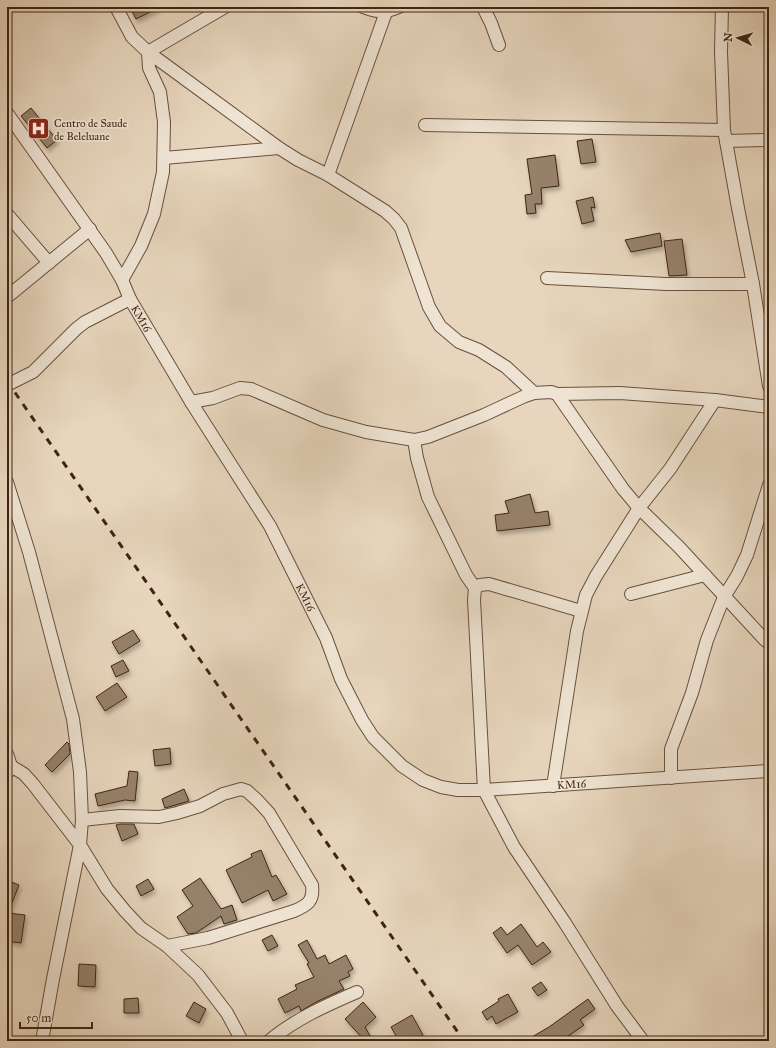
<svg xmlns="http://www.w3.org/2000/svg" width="776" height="1048" font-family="'IM FELL Great Primer',serif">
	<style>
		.building { fill: #96816b; stroke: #3f2413; filter: url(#shadow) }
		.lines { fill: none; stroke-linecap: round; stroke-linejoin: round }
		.minor-casing { stroke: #69503e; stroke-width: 14 }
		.minor { stroke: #efe4d4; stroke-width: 12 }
		.rail { stroke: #3f2413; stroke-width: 3; stroke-dasharray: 7 7; stroke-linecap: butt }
		.labels { text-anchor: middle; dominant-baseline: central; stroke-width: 3.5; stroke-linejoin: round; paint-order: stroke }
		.poi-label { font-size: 11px; fill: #3f2413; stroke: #efe4d4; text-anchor: start }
		.street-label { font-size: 11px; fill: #3f2413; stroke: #efe4d4 }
	</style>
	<defs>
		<filter id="shadow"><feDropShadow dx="2" dy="3.5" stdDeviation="2" flood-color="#0004"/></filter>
	</defs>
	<rect width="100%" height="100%" fill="#e7d6bd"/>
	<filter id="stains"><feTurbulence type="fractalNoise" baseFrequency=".005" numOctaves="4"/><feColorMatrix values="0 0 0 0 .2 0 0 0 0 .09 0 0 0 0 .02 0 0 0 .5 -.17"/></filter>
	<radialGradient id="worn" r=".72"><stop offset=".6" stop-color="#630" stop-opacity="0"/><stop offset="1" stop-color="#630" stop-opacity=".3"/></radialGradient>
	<g class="building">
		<polygon points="130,7 160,7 136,19"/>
		<polygon points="31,108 57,140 47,148 21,116"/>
		<polygon points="592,139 596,162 581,164 577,141"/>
		<polygon points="555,155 559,186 541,188 542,204 535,204 536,213 527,214 525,195 532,194 527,159"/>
		<polygon points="593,197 595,208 591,207 594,221 582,224 576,201"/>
		<polygon points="660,233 662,246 631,252 625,240"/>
		<polygon points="682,239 687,275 669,276 664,241"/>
		<polygon points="530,494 535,513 548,511 550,525 497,531 495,515 509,513 505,501"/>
		<polygon points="133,630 140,641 119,654 112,642"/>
		<polygon points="123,660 129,671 116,677 111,666"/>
		<polygon points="117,683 127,697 105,711 96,697"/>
		<polygon points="67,742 69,744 70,754 52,772 45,765"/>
		<polygon points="170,748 171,764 155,766 153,750"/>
		<polygon points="129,771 138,772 135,801 125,800 98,806 95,794 127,786"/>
		<polygon points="184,789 189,801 165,808 162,799"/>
		<polygon points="120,824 134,824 138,834 122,841 116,825"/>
		<polygon points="261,850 272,877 276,875 287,894 273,901 268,890 242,903 226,870 252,857 251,854"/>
		<polygon points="200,878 221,909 232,905 237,920 224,924 221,916 196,933 188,934 177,917 193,906 182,890"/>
		<polygon points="148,879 154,889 141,896 136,886"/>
		<polygon points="9,881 19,885 8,913 25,915 21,943 7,941 7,887"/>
		<polygon points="521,924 537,947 543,942 551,952 532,965 518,945 507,953 493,933 501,927 507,935"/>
		<polygon points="272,935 278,946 268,951 262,940"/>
		<polygon points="307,940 317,959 325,955 329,964 346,955 353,969 348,972 350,976 339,981 344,989 316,1002 301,1011 299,1006 285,1013 278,999 297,989 295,985 314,977 307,964 309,963 298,945"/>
		<polygon points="79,964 96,965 95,987 78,986"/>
		<polygon points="541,982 547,990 538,996 532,988"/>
		<polygon points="508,994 518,1012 496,1024 492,1016 487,1020 482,1012 499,1001 498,999"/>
		<polygon points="138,998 139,1013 124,1013 124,999"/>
		<polygon points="588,999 595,1009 580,1020 584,1025 561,1041 525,1041 549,1027"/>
		<polygon points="194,1002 206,1009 199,1023 186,1016"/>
		<polygon points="363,1002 376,1017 365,1027 373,1041 365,1041 345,1019"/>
		<polygon points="412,1015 423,1035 413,1041 399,1041 391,1027"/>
	</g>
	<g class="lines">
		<defs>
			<g id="minor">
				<polyline points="116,7 132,37 148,52 279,148 298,160 328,175 385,211 394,219 401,228 429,307 440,326 459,342 479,350 506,367 534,393"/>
				<path d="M363,7C379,13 384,13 399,7"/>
				<polyline points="483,7 491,23 499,45"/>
				<polyline points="722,7 721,52 724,130 738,208 753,284 769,386"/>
				<path id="s1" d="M7,113L106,253L122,280L130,299L191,402L270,526L326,638L341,679L362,720L373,737L402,766L423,780L441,787L458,790H484L769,771"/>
				<polyline points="425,125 724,130"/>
				<polyline points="726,141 769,140"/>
				<polyline points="164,158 279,148"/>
				<polyline points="328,175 386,12"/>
				<polyline points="7,214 49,263"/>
				<polyline points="547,278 666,284 753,284"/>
				<polyline points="122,280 141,246 154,214 163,172 164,122 160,92 149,68 148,52 225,7"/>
				<polyline points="7,297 90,229"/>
				<polyline points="7,385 33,372 76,329 85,322 130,299"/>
				<polyline points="557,394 620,393 715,400 769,407"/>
				<polyline points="191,402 213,398 240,388 251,389 323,420 366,432 414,440 428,437 484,415 525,396 534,393 551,392 557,394 623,489 639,508 679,547 764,639 769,643"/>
				<polyline points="414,440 417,458 428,497 466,575 475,588"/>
				<polyline points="7,482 29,552 73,719 80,772 82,820 80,845 53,979 42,1041"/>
				<polyline points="631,594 705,575"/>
				<polyline points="581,611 489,584 480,585 475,588 474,600 484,790 514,847 565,923 617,1006 643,1041"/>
				<polyline points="7,754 11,766 8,772"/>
				<polyline points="7,766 11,766 24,774 33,784 80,845 107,889 125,911 141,928 167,946 198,975 227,1013 242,1041"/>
				<polyline points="671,778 671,749 692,693 707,640 724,597 737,576 747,555 769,485"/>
				<polyline points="553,786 577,631 586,595 596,576 639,508 670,469 715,400"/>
				<path d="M82,820L120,816L159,817L177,813L200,806L223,794L241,789L247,791L257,800L269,813L312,885C314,901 308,905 294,911L208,938L167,946"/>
				<path d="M269,1041C295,1019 327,1005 357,992"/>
			</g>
		</defs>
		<use href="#minor" class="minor-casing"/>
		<use href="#minor" class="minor"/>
		<polyline class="rail" points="7,381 464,1041"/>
	</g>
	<defs>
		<symbol id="hospital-square" viewBox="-11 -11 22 22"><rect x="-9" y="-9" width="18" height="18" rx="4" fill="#8f2418" stroke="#efe4d4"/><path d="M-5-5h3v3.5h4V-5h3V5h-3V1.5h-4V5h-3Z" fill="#fff"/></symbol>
	</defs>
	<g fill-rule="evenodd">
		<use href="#hospital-square" x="26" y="116" width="25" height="25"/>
	</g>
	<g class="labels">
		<g class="poi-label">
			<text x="54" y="123">Centro de Saude<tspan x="54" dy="13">de Beleluane</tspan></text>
		</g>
		<g class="street-label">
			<text stroke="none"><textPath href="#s1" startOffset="246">KM16</textPath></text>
			<text stroke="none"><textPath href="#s1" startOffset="570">KM16</textPath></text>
			<text stroke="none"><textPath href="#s1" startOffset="942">KM16</textPath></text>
		</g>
	</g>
	<rect width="776" height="1048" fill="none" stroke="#e7d6bd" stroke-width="24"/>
	<rect x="8" y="8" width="760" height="1032" fill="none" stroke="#3f2413" stroke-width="2"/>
	<rect x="12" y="12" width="752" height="1024" fill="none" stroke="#3f2413"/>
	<g transform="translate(738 38) rotate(275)" stroke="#efe4d4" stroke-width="3" paint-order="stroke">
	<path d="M0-3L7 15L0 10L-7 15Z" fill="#3f2413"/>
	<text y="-6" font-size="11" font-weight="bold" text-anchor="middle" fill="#3f2413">N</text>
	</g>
	<path d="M20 1022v6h72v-6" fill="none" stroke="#3f2413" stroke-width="2"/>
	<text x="26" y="1022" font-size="12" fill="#3f2413" stroke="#efe4d4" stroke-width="3" paint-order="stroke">50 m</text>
	<rect width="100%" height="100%" filter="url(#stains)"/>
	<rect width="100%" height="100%" fill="url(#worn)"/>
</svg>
